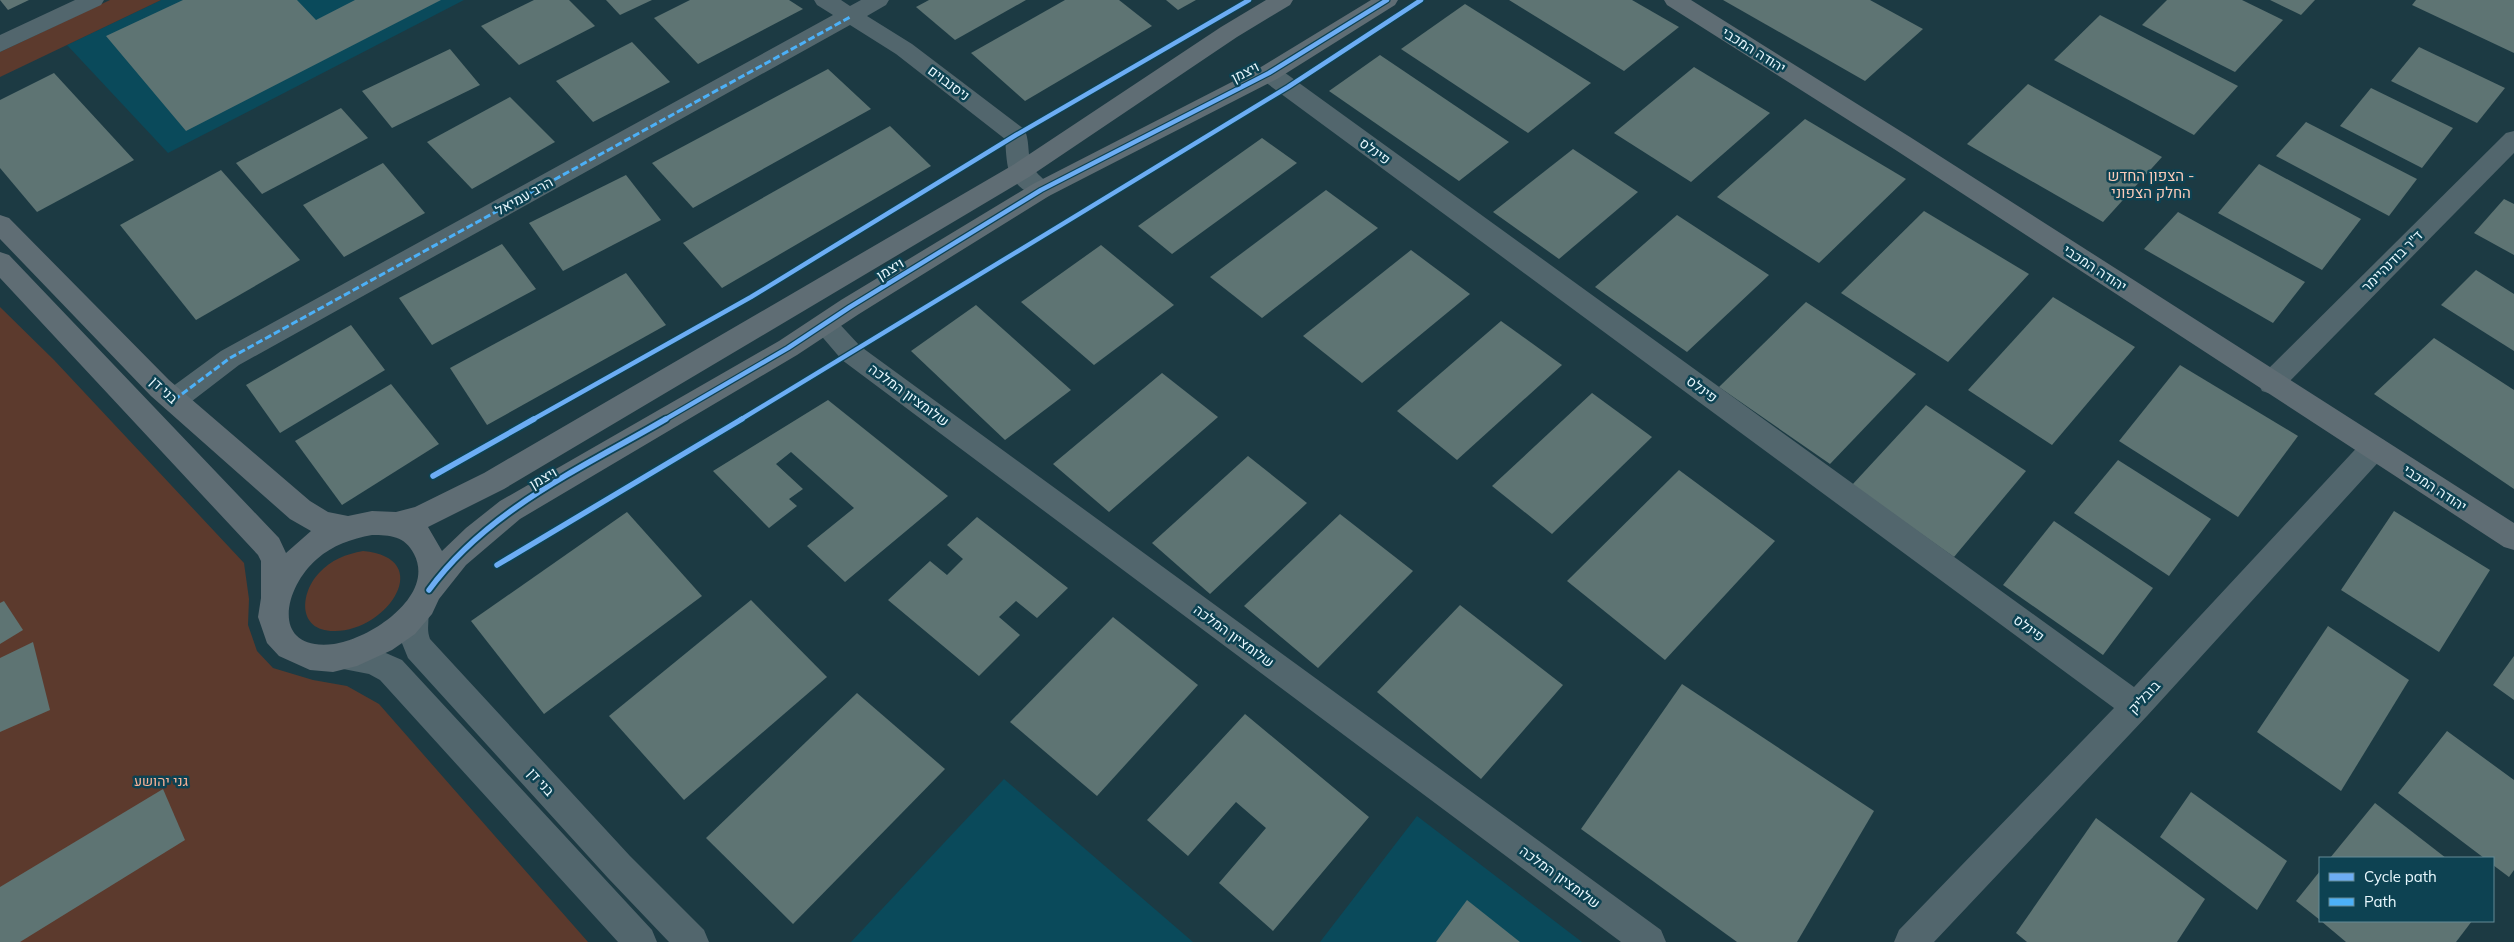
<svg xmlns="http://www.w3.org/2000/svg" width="2514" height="942" font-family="Mulish,Heebo,sans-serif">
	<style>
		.built { fill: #0a4a5b }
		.green { fill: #5c3a2d }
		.building { fill: #5e7473 }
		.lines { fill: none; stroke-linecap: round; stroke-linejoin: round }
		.street { fill: #52666d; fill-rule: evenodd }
		.secondary { fill: #5f6d74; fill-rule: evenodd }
		.quiet { stroke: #4cb0f7; stroke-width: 3; stroke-dasharray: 7 3; stroke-linecap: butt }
		.cycleway-far1-casing { stroke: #0d4252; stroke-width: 7 }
		.cycleway-casing { stroke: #0d4252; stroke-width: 9 }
		.cycleway-far1 { stroke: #6dadf4; stroke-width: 4.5 }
		.cycleway { stroke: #6dadf4; stroke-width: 5.5 }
		.labels { text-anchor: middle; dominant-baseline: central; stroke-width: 5; stroke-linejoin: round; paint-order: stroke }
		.street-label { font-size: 14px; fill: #e8f7fd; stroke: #0d4252 }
		.park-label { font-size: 14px; fill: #fcb397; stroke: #0d4252 }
		.neighbourhood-label { font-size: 15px; fill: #fbcbb9; stroke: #0d4252 }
	</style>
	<rect width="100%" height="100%" fill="#1c3a43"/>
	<g class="built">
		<polygon points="161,0 464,0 168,153 67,45"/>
		<polygon points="1004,779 1193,942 851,942"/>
		<polygon points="1417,816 1582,942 1320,942"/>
	</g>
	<g class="green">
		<polygon points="110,0 161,0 0,77 0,52"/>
		<polygon points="0,307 54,360 244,563 249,599 248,625 257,651 273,668 313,680 347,686 379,704 588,942 0,942"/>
		<path d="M363,551C437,558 387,632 334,631C297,631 300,593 319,573C331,560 346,554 363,551Z"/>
	</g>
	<g class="building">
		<polygon points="0,0 29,0 8,10"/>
		<polygon points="183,0 297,0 316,20 355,0 441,0 186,131 106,36"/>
		<polygon points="534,0 569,0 595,26 519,65 481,26"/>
		<polygon points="606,0 652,0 620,15"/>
		<polygon points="690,0 789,0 803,9 698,64 654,18"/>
		<polygon points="929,0 1026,0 955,40 916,7"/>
		<polygon points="1065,0 1119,0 1152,26 1025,101 971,53"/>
		<polygon points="1166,0 1196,0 1178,10"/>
		<polygon points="1509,0 1632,0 1679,27 1624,71"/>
		<polygon points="1723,0 1870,0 1923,29 1865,81"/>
		<polygon points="2167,0 2242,0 2283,20 2235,72 2142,25"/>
		<polygon points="2270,0 2315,0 2301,15"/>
		<polygon points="2416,0 2514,0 2514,53 2412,5"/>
		<polygon points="1465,4 1591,83 1528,133 1401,49"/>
		<polygon points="2100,15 2238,86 2194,135 2054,60"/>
		<polygon points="632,42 670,82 593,122 556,81"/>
		<polygon points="2419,47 2505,88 2477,123 2391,81"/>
		<polygon points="450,49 480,85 392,128 362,91"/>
		<polygon points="1380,55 1509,142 1459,181 1329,91"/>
		<polygon points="1694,67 1770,113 1691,182 1614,133"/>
		<polygon points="828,69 871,109 693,208 652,163"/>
		<polygon points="54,73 134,160 37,212 0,168 0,100"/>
		<polygon points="2028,84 2162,157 2103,222 1967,144"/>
		<polygon points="2371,88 2453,128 2422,168 2340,126"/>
		<polygon points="510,97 555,142 472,189 427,142"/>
		<polygon points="341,108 368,138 262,194 236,163"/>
		<polygon points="1805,119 1906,179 1819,263 1717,197"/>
		<polygon points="2306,122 2417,179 2389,216 2276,156"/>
		<polygon points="890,126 931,166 722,288 683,243"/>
		<polygon points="1262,138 1297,163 1172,254 1138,226"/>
		<polygon points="1573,149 1638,192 1559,259 1493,212"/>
		<polygon points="383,163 425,213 344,257 303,205"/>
		<polygon points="2259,164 2361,219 2322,270 2218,213"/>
		<polygon points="221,170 300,260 196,320 120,225"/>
		<polygon points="626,175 661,220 563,271 529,223"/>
		<polygon points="1326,190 1378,228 1262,318 1210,277"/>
		<polygon points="2504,199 2514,204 2514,255 2474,233"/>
		<polygon points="1924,211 2029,274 1948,362 1841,293"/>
		<polygon points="2178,212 2305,282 2273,323 2144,249"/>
		<polygon points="1677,215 1769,275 1687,352 1595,287"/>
		<polygon points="502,244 536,289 432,345 399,298"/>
		<polygon points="1101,245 1174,305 1094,365 1021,302"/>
		<polygon points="1411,250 1470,294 1362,383 1303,336"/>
		<polygon points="2476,270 2514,294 2514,351 2441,305"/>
		<polygon points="626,273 666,325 487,425 450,368"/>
		<polygon points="2053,297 2135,347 2052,445 1968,390"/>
		<polygon points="1806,302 1916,374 1830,464 1719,387"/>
		<polygon points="976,305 1071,390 1005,440 911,351"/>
		<polygon points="1501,321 1562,365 1457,460 1397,411"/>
		<polygon points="351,325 385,370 280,433 246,385"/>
		<polygon points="2434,338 2514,390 2514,489 2374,394"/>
		<polygon points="2180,365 2298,436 2238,517 2119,441"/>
		<polygon points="1162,373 1218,417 1109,512 1053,464"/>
		<polygon points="391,384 439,444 342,505 295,441"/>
		<polygon points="1592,393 1652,437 1552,534 1492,486"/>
		<polygon points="828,400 948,496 845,582 807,546 854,508 791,452 776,464 803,489 789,499 797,506 769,528 713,471"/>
		<polygon points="1926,405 2026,471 1954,557 1852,485"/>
		<polygon points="1248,456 1307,503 1210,594 1152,543"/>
		<polygon points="2118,460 2211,519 2169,576 2074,513"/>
		<polygon points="1679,470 1775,541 1665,660 1567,581"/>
		<polygon points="2394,511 2490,570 2439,652 2341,590"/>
		<polygon points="627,512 702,596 544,714 471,621"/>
		<polygon points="1340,514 1413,571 1318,668 1244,606"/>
		<polygon points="977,517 1068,588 1037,618 1016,601 999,617 1020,635 979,676 888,600 930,561 947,575 963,559 947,545"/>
		<polygon points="2054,521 2153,588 2103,655 2003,585"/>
		<polygon points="751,600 827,677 684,800 609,716"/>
		<polygon points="4,601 23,630 0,644 0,603"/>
		<polygon points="1460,605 1563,685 1481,779 1377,692"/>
		<polygon points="1113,617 1198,685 1097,796 1010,722"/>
		<polygon points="2328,626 2409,680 2341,791 2257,732"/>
		<polygon points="33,642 50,710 0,732 0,658"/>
		<polygon points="2514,656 2514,700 2493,685"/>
		<polygon points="1682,684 1874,811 1797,942 1737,942 1581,829"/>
		<polygon points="857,693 945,769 793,924 706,838"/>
		<polygon points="1245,714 1369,817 1273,931 1219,883 1266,828 1236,802 1188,856 1147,820"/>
		<polygon points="2447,731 2514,780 2514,870 2509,877 2493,865 2493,858 2484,858 2398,793"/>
		<polygon points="163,789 185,840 20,942 0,942 0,887"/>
		<polygon points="2191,792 2287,861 2257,910 2160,837"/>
		<polygon points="2375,803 2446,858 2330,858"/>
		<polygon points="2096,818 2205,899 2177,942 2027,942 2016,933"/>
		<polygon points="2320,871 2320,920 2296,901"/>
		<polygon points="1467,900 1520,942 1436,942"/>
		<polygon points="2321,921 2472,921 2456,942 2346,942"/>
	</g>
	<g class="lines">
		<g class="street">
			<polygon points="75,0 104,0 101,5 0,52 0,35"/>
			<path d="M814,0H841L850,6L861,0H889L886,5L867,16L912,44L1024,129C1031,141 1026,159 1034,169C1039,177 1048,181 1053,190L1049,196C1035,201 1014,186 1009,171C1006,161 1006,149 1005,139L896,54L850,25L239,365L183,408L174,411L165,408L161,400L165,392L221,351L833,15L817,5Z"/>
			<polygon points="1269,65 1277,67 2134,687 2364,440 2374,437 2384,440 2388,448 2384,456 2147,716 1934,942 1894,942 1899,930 2114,708 1261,79 1258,73 1261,67"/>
			<polygon points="2514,131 2514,153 2280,391 2271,394 2262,391 2258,383 2262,375 2506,133"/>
			<polygon points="825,315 834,318 860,346 1661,930 1666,942 1621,942 842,360 812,325 816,318"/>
			<path d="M416,599L426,603C432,616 425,626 430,639L630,856L704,930L709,942H669L608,878L408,658L397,631L406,603Z"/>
			<polygon points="344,643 372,647 402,660 652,930 657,942 618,942 380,680 369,674 333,667 329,657 333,647"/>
		</g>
		<g class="secondary">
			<path d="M1266,0H1293L1290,5L1237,37L1029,177L504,489L428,527L442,551L466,528L500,501L779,341L841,300L1033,184L1261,67L1371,0H1398L1395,5L1277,79L1049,196L859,314L797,355L520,519L466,565L439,599L432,614L415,634L392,650L357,666L333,672L310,670L279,656L267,643L258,617L261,598V561L258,555L0,278V252L9,255L279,538L286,553L311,531L290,519L151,396L0,239V215L9,218L169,380L310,501L328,512L348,516L372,511L396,512L415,507L484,473L1013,165L1221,27ZM372,535C390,535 405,536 414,554C436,596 370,639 334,644C270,652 283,588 317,559C333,545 351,539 372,535Z"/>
			<polygon points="1664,0 1691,0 1910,137 2514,523 2514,550 2504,547 1894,149 1667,5"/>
		</g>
		<polyline class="quiet" points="174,400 230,358 852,16"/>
		<defs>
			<g id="cycleway-far1">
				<polyline points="532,420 751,297 1016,135 1249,0"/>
				<polyline points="664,420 788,348 850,307 1041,190 1269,73 1387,0"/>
				<polyline points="740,420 1288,87 1421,0"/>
			</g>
			<g id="cycleway">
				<polyline points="433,476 534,419"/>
				<polyline points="497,565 742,419"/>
				<path d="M429,590C488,509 582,468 666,419"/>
			</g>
		</defs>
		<use href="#cycleway-far1" class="cycleway-far1-casing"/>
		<use href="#cycleway" class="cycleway-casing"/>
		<use href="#cycleway-far1" class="cycleway-far1"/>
		<use href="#cycleway" class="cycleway"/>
	</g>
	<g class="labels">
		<g class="street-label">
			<text transform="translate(1754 50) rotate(32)">יהודה המכבי</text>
			<text transform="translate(1245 72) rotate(-27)">ויצמן</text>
			<text transform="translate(949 83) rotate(37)">ניסנבוים</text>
			<text transform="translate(1375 151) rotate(36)">פינלס</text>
			<text transform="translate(524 196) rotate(-29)">הרב עמיאל</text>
			<text transform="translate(2392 261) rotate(-45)">ד"ר בודנהיימר</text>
			<text transform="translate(2095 268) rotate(33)">יהודה המכבי</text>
			<text transform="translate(890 269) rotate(-31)">ויצמן</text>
			<text transform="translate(1702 389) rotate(36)">פינלס</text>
			<text transform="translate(164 390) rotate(43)">בני דן</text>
			<text transform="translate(909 395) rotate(36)">שלומציון המלכה</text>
			<text transform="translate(543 478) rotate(-30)">ויצמן</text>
			<text transform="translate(2435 488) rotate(33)">יהודה המכבי</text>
			<text transform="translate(2029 628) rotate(36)">פינלס</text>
			<text transform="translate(1234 636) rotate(36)">שלומציון המלכה</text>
			<text transform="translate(2144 697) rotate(-47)">בובליק</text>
			<text transform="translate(541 782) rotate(48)">בני דן</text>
			<text transform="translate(1560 877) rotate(36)">שלומציון המלכה</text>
		</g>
		<g class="park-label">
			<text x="161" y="781">גני יהושע</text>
		</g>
		<g class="neighbourhood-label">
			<text x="2151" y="175">הצפון החדש -<tspan x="2151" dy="17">החלק הצפוני</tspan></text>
		</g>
	</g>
	<rect x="2319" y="857" width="175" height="65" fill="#0d4252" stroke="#658a96"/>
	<rect x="2329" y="873" width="25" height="8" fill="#6dadf4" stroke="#658a96"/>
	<text x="2364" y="882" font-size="15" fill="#e8f7fd">Cycle path</text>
	<rect x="2329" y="898" width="25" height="8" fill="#4cb0f7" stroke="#658a96"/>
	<text x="2364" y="907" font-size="15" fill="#e8f7fd">Path</text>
</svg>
